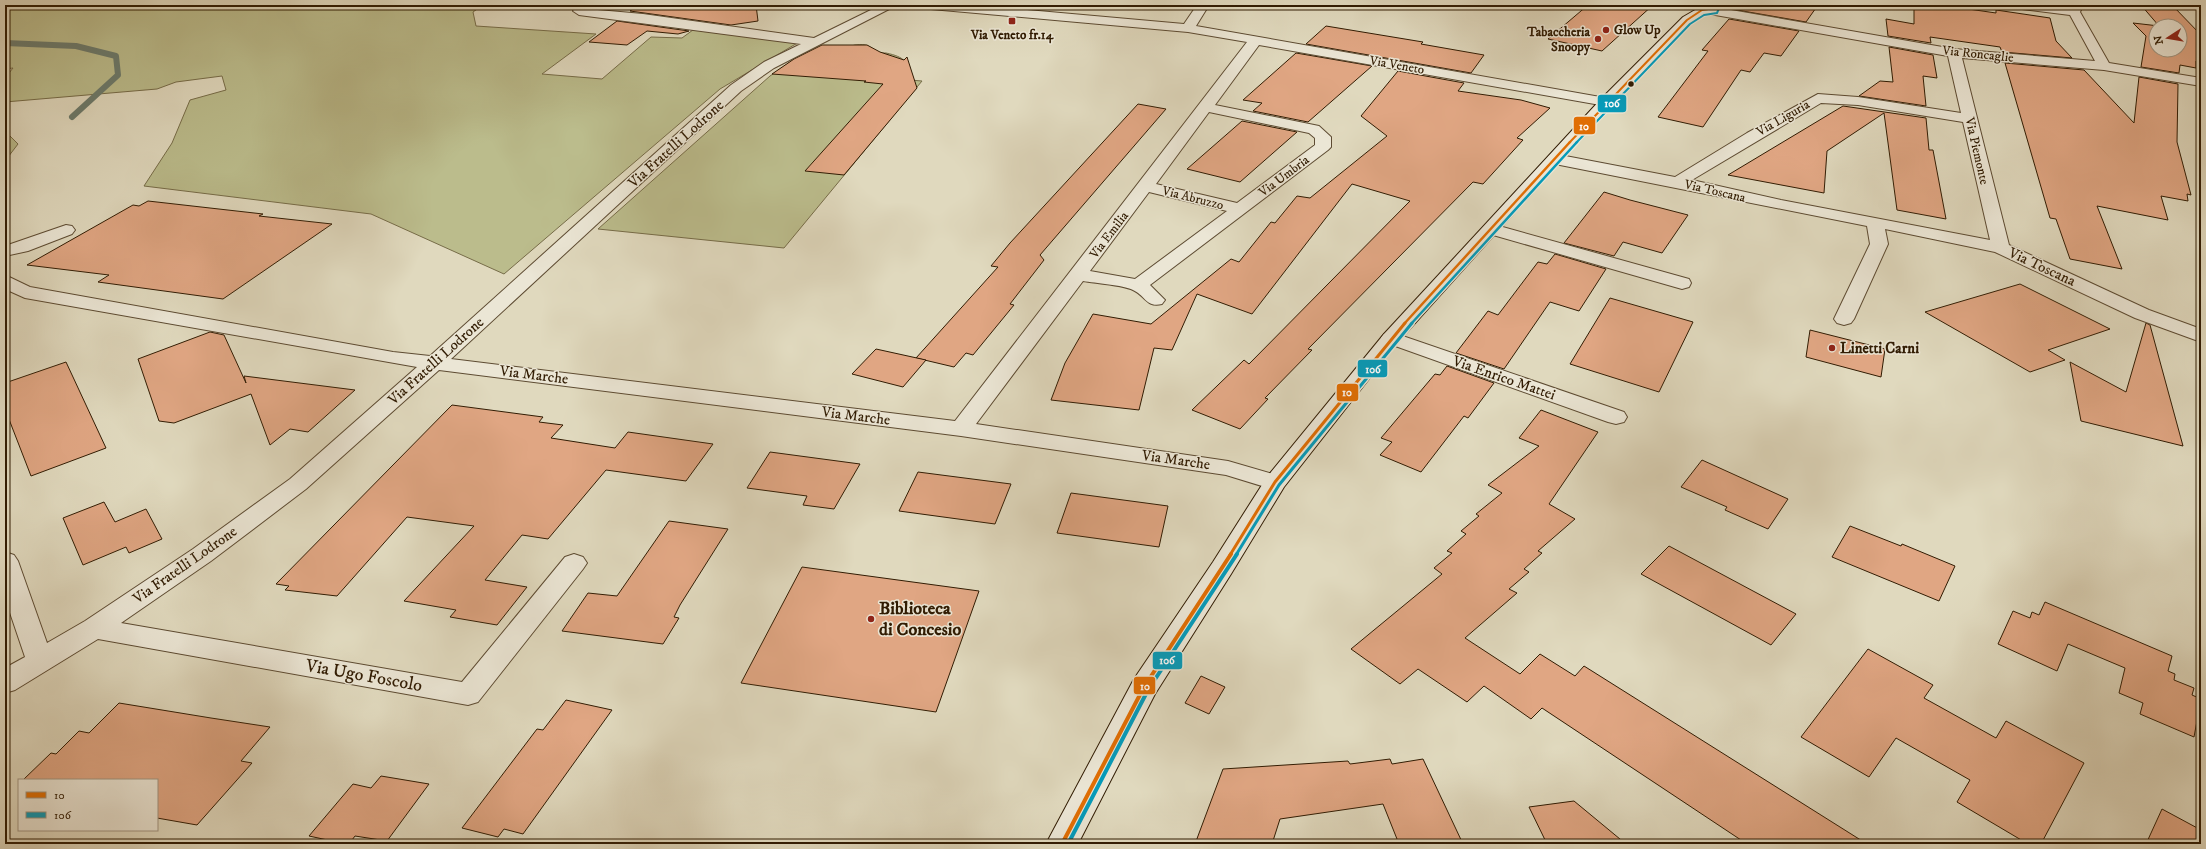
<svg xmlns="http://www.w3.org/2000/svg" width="2206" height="849" font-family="'IM FELL DW Pica',serif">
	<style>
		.green { fill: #bbbc8c; stroke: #766c48 }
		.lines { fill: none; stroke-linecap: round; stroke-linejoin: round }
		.stream { stroke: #6c7b6d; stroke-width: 6 }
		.building { fill: #e0a683; stroke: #311c03; fill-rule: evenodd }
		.street-casing { stroke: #5d4b32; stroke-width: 2 }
		.secondary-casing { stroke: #311c03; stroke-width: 2 }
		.street { fill: #ebe6d5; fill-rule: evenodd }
		.secondary { fill: #ebe6d5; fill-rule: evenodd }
		.bus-1-far3-casing { stroke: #ebe6d5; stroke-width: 4 }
		.bus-1-far2-casing { stroke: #ebe6d5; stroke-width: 5 }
		.bus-1-far1-casing { stroke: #ebe6d5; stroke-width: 6 }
		.bus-1-casing { stroke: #ebe6d5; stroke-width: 7 }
		.bus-2-far3-casing { stroke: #ebe6d5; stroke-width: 4 }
		.bus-2-far2-casing { stroke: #ebe6d5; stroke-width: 5 }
		.bus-2-far1-casing { stroke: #ebe6d5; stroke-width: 6 }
		.bus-2-casing { stroke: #ebe6d5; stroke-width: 7 }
		.bus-1-far3 { stroke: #e06e04; stroke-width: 2 }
		.bus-1-far2 { stroke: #e06e04; stroke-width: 2.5 }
		.bus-1-far1 { stroke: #e06e04; stroke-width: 3 }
		.bus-1 { stroke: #e06e04; stroke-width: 4 }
		.bus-2-far3 { stroke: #059bba; stroke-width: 2 }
		.bus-2-far2 { stroke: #059bba; stroke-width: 2.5 }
		.bus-2-far1 { stroke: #059bba; stroke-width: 3 }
		.bus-2 { stroke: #059bba; stroke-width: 4 }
		.poi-dot { fill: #8f2418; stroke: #ebe6d5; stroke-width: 1.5 }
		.bus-dot { fill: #311c03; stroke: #ebe6d5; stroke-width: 1.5 }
		.labels { text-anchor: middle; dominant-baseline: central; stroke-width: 3; stroke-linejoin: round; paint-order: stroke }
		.far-poi-label { font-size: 13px; font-weight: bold; fill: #311c03; stroke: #ebe6d5; text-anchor: start }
		.far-street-label { font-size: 13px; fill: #311c03; stroke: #ebe6d5 }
		.street-label { font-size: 15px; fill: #311c03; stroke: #ebe6d5 }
		.poi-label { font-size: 15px; font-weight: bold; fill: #311c03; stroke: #ebe6d5; text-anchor: start }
		.near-poi-label { font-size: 18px; font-weight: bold; fill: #311c03; stroke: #ebe6d5; text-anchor: start }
		.near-street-label { font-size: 18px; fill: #311c03; stroke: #ebe6d5 }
		.line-badge { stroke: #ebe6d5; stroke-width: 1.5 }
		.badge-label { font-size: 11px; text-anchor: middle; font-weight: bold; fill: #fff }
	</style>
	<rect width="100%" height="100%" fill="#e0d9be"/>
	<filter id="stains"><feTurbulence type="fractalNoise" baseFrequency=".005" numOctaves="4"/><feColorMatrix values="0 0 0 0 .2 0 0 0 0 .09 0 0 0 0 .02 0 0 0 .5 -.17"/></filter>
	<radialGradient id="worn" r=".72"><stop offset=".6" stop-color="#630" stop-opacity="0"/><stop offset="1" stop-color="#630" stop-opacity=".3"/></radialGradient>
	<g class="green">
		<polygon points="5,5 483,5 473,12 476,26 596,34 542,74 602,79 651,37 682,38 697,27 799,42 720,89 504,274 371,214 144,186 172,143 190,100 226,90 222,76 176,82 157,89 5,102 5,78 13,68 5,69"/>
		<path d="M855,45C868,44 867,45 877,52C879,53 884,53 886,53C905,57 909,62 910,80L922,81L784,248L598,229L770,76L793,60Z"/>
		<polygon points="5,131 18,144 5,161"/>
	</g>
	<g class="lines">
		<polyline class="stream" points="5,43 76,46 116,56 118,75 72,117"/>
	</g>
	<g class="building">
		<polygon points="639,5 756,5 758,21 731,25 630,11"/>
		<polygon points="1588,5 1653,5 1602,51 1548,39"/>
		<polygon points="1741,5 1818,5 1806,22 1737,10"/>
		<polygon points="1914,5 1941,5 1996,13 1996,10 2050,18 2056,41 2072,58 2002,52 2000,47 1930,37 1931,43 1888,36 1886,19 1914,24"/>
		<path d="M2141,5H2172L2201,35V62L2196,61V68L2180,65L2179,73L2141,67L2146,36L2133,23L2159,26ZM2156,26H2180V50H2156Z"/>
		<polygon points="1729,19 1799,31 1781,56 1764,53 1750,72 1741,70 1703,127 1658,117 1708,51 1702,50"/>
		<polygon points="617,21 689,31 678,34 647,31 627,45 589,42"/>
		<polygon points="1326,26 1423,42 1421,44 1484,55 1471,73 1306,44"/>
		<polygon points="822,45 867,45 880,52 904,60 907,57 917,88 844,175 805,171 883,84 864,82 866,81 772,74 794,59"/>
		<polygon points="1889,47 1933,55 1937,78 1923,76 1926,106 1859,96 1880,81 1893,82"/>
		<polygon points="1296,53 1372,66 1308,122 1253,111 1262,103 1243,100"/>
		<polygon points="2005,63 2084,70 2134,123 2139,77 2178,84 2177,142 2191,195 2187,194 2188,201 2161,196 2168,220 2097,206 2122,269 2070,259 2056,219 2050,218"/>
		<polygon points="1398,71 1464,83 1458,91 1521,100 1550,108 1517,138 1523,140 1483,184 1473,182 1308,349 1312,350 1265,398 1268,399 1240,429 1192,410 1244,360 1249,364 1410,201 1352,184 1252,314 1197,294 1172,350 1154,348 1139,410 1051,400 1065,363 1093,314 1151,324 1231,259 1239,262 1271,222 1275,223 1297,196 1310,198 1387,136 1361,116"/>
		<polygon points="1138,104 1166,109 1040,255 1044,260 1010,304 1014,305 973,355 966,353 954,367 916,358 998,267 991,266 1010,243"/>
		<polygon points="1843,106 1926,118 1929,150 1933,150 1946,219 1897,210 1884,113 1827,151 1824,193 1728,175"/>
		<polygon points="1242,121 1297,132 1240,182 1187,169"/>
		<polygon points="1604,192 1630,200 1688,215 1662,253 1623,242 1614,256 1564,243"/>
		<polygon points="148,201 263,214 259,216 332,224 223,299 98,282 109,275 27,265 133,205 139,206"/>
		<polygon points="1555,254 1606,269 1579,311 1550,302 1504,369 1456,353 1488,311 1498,315 1538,262 1547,264"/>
		<polygon points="2020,284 2110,329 2048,350 2065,360 2030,372 1925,312"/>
		<polygon points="1610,298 1693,322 1659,392 1570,364"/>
		<polygon points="2146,323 2150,325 2183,446 2081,421 2070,362 2126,392"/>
		<polygon points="1810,330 1885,349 1881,377 1806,357"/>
		<polygon points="210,332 224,335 246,383 244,376 355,390 308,432 290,429 270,445 251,394 174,423 159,421 138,359"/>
		<polygon points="876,349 926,360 903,387 852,374"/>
		<polygon points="66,362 106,448 31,476 5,409 5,383"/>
		<polygon points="1447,366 1494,383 1468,418 1464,416 1421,472 1380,455 1392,442 1381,438 1435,374 1440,375"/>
		<polygon points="452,405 543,417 539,422 563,425 551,438 615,448 628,432 713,444 686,481 606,470 548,539 522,535 485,580 527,587 497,625 450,617 456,610 404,601 474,526 407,517 337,596 285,590 289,586 276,584"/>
		<polygon points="1541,410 1598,432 1549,504 1575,519 1538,551 1542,553 1524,569 1529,572 1509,589 1517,593 1465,638 1520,674 1540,654 1575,676 1584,666 1867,844 1747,844 1542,708 1531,719 1484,686 1467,702 1418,669 1400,684 1351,649 1442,574 1434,568 1452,553 1447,551 1466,534 1461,531 1479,516 1476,514 1502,493 1488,485 1539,446 1519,438"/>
		<polygon points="770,452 860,464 834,509 803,505 807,496 747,488"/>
		<polygon points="1702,460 1788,499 1768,529 1725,510 1727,507 1681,487"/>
		<polygon points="918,472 1011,484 995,524 899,511"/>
		<polygon points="1071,493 1168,506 1159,547 1057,533"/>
		<polygon points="104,502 115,522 146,509 162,539 129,553 126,547 83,565 63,518"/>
		<polygon points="669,521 728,529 680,605 674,617 679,618 663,644 562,631 588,593 617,596"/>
		<polygon points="1850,526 1901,546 1902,544 1955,566 1939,601 1832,557"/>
		<polygon points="1669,546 1796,614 1771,645 1641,574"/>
		<polygon points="802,567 979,591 936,712 741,683"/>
		<polygon points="2045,602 2172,656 2168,671 2175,674 2174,680 2194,688 2192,695 2201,699 2194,737 2140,714 2143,703 2119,693 2125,668 2068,644 2057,671 1998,644 2013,611 2030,618 2032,612 2039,615"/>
		<polygon points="1868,649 1933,685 1924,698 1996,738 2006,721 2084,763 2041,844 2028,844 1957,802 1970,780 1896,738 1869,777 1801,737"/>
		<polygon points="1201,676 1225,687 1209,714 1185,703"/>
		<polygon points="566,700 612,710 523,834 504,829 498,837 462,828 537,729 543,730"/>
		<polygon points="119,703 211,718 270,727 241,761 252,763 197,825 157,818 157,780 23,780 51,753 56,754 79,731 89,733"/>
		<polygon points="1390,759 1392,764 1423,759 1463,844 1399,844 1383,804 1280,819 1272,844 1195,844 1223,769 1348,761 1350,764"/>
		<polygon points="381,776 429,784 387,841 355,836 349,844 346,844 309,836 353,784 371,788"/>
		<polygon points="1574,801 1626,844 1547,844 1529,807"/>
		<polygon points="2162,809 2201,830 2201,844 2146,844"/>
	</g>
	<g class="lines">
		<defs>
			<g id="street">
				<path d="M881,5H897L774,68L741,91L451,359L955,421L1247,42L1188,32L931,9L925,5H972L1184,24L1197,5H1209L1196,26L1606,98L1613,102L1606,106L1259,45L1215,105L1319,126L1331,137V147L1328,150L1150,285L1165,300L1162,304C1146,308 1145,295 1133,290C1123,285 1095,283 1083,281L976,424L1228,461L1283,477L1287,482L1283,487L1275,490L1226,475L961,436L439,370L306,489L211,561L121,623L462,682L565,557L574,554L583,557L587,563L583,569L478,702L468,705L98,639L15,690L5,693V668L25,657L5,598V552L14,555L18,561L47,643L85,621L193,549L290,479L417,367L25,298L5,289V275L30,287L393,352L430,356L731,85L764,62L801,44L579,15L573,11L575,8L643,14L814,38ZM1209,112L1309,133L1315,138V145L1237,203L1156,184ZM1149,192L1227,211L1135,279L1090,271Z"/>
				<path d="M2016,5H2049L2070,8L2071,5H2083L2080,12L2109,63L2201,78V86L2104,70L1962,58L2009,245L2149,310L2201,329V342L2135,318L1995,252L1885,229L1888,244L1854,319L1851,323L1844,325L1837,323L1834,319L1870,244L1867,226L1555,164L1549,162L1547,159L1549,156L1555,154L1675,177L1747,133L1818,94L1858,97L1961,113L1948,56L1704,13L1702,10L1704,7L1708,6L1954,49L2095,61L2070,15L2022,9ZM1821,103L1858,105L1963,122L1990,240L1781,200L1692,180Z"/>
				<polygon points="1492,224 1689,279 1691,283 1689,287 1682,289 1486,233 1483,229 1486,225"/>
				<polygon points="66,225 72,226 75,230 72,234 28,251 5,256 5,246"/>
				<polygon points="1391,332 1624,412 1627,417 1624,422 1616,424 1608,422 1384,342 1381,338 1384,334"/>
			</g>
			<polygon id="secondary" points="1702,6 1706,7 1708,10 1691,23 1611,105 1398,342 1284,487 1231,574 1155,694 1078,844 1046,844 1134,679 1213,562 1267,477 1384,334 1601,99 1683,17"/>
		</defs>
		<use href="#street" class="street-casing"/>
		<use href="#secondary" class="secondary-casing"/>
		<use href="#street" class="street"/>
		<use href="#secondary" class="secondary"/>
		<defs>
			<polyline id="bus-1-far3" points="1569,143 1687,20 1702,10 1715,8"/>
			<polyline id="bus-1-far2" points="1404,324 1570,142"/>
			<polyline id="bus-1-far1" points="1230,555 1275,482 1405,323"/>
			<polyline id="bus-1" points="1062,844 1144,687 1231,554"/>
			<polyline id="bus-2-far3" points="1576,143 1690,24 1704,15 1717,13 1720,6"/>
			<polyline id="bus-2-far2" points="1411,324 1577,142"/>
			<polyline id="bus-2-far1" points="1236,555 1279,485 1412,323"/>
			<polyline id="bus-2" points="1068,844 1148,690 1237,554"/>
		</defs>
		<use href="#bus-1-far3" class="bus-1-far3-casing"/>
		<use href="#bus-1-far2" class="bus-1-far2-casing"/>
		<use href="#bus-1-far1" class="bus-1-far1-casing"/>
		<use href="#bus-1" class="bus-1-casing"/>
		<use href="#bus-2-far3" class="bus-2-far3-casing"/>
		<use href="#bus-2-far2" class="bus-2-far2-casing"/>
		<use href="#bus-2-far1" class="bus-2-far1-casing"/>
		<use href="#bus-2" class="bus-2-casing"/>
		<use href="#bus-1-far3" class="bus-1-far3"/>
		<use href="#bus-1-far2" class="bus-1-far2"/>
		<use href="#bus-1-far1" class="bus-1-far1"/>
		<use href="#bus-1" class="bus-1"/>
		<use href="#bus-2-far3" class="bus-2-far3"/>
		<use href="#bus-2-far2" class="bus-2-far2"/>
		<use href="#bus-2-far1" class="bus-2-far1"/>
		<use href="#bus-2" class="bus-2"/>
	</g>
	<g class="poi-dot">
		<rect x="1008" y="17" width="8" height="8" rx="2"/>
		<circle cx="1606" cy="30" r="4"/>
		<circle cx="1598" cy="39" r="4"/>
		<circle cx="1832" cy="348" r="4"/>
		<circle cx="871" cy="619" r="4"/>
	</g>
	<circle class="bus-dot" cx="1631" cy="84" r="3.5"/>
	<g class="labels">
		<g class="far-poi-label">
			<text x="1614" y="30">Glow Up</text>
			<text x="1590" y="32" text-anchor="end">Tabaccheria<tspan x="1590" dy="15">Snoopy</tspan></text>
			<text x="1012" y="35" text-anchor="middle">Via Veneto fr.14</text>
		</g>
		<g class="far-street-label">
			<text transform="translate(1978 54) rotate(6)">Via Roncaglie</text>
			<text transform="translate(1397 65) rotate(10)">Via Veneto</text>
			<text transform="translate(1783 118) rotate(-30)">Via Liguria</text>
			<text transform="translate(1977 151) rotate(77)">Via Piemonte</text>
			<text transform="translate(1284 176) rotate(-37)">Via Umbria</text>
			<text transform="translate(1715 191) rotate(13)">Via Toscana</text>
			<text transform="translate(1193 198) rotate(14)">Via Abruzzo</text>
			<text transform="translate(1109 235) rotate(-53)">Via Emilia</text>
		</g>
		<g class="street-label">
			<text transform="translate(676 144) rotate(-42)">Via Fratelli Lodrone</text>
			<text transform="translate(2042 267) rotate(25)">Via Toscana</text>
			<text transform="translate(436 361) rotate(-42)">Via Fratelli Lodrone</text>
			<text transform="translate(534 375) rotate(7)">Via Marche</text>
			<text transform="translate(1504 378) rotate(19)">Via Enrico Mattei</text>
			<text transform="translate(856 416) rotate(7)">Via Marche</text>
			<text transform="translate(1176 460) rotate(8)">Via Marche</text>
			<text transform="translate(185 565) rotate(-35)">Via Fratelli Lodrone</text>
		</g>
		<g class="poi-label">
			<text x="1840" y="348">Linetti Carni</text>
		</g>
		<g class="near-poi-label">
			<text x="879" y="609">Biblioteca<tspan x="879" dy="21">di Concesio</tspan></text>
		</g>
		<g class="near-street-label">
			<text transform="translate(364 676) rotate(10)">Via Ugo Foscolo</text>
		</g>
	</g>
	<g class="line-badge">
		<rect x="1597" y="94" width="30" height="19" rx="4" fill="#059bba"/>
		<rect x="1573" y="116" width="23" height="19" rx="4" fill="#e06e04"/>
		<rect x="1357" y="359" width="31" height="19" rx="4" fill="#059bba"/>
		<rect x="1336" y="383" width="23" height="19" rx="4" fill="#e06e04"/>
		<rect x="1152" y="651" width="31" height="19" rx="4" fill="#059bba"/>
		<rect x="1133" y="676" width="23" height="19" rx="4" fill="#e06e04"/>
	</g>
	<g class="badge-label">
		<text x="1612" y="107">106</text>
		<text x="1584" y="130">10</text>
		<text x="1373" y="373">106</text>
		<text x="1347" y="396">10</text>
		<text x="1167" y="664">106</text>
		<text x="1145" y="690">10</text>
	</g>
	<rect width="2206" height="849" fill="none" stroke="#e0d9be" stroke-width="20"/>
	<rect x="6" y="6" width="2194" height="837" fill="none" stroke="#311c03" stroke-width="2"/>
	<rect x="10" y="10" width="2186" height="829" fill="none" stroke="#311c03"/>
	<rect x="18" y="779" width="140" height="52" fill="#ebe6d5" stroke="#a19581"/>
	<rect x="26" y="792" width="20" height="6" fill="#e06e04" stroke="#a19581"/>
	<text x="54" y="799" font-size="12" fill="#311c03">10</text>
	<rect x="26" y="812" width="20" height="6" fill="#059bba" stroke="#a19581"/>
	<text x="54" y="819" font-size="12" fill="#311c03">106</text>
	<g transform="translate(2168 38) rotate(258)"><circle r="19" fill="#ebe6d5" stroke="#a19581"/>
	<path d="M0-3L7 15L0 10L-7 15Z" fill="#8f2418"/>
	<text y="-6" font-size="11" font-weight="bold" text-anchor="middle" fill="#311c03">N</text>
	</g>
	<rect width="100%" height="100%" filter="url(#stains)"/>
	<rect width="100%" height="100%" fill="url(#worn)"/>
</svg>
